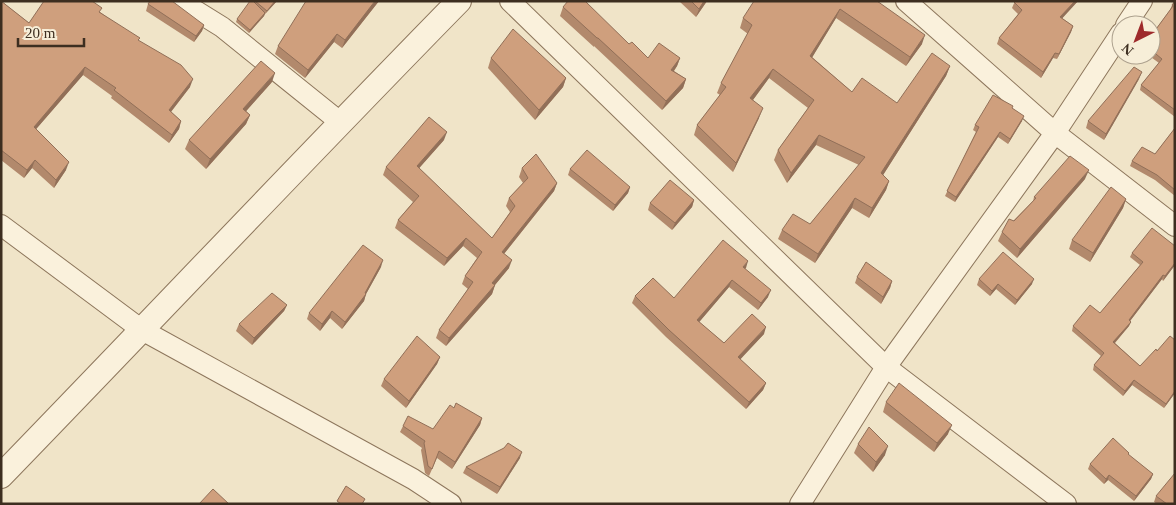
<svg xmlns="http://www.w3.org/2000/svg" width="1176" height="505" font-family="'Times New Roman',serif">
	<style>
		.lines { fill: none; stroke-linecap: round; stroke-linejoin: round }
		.minor-casing { stroke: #8d765c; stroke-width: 22 }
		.tertiary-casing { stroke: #8d765c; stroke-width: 26 }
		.minor { stroke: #faf1dc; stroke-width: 20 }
		.tertiary { stroke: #faf1dc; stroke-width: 24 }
		.wall { fill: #b2896c }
		.shaded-wall { fill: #916f58 }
		.building { fill: #cf9f7d; stroke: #916f58 }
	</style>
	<rect width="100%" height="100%" fill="#f0e4c8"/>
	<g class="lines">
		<defs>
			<g id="minor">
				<polyline points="180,1 222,27 340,122"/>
				<polyline points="510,1 886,367 1066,504"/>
				<polyline points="906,1 1055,133 1175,226"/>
				<polyline points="1126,25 1142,1"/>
				<polyline points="1,225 142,330 413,479 451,504"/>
				<polyline points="800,504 886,367 1055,133 1121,33"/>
			</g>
			<path id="tertiary" d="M1,476C154,318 305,158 459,1"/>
		</defs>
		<use href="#minor" class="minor-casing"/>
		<use href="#tertiary" class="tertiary-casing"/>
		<use href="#minor" class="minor"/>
		<use href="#tertiary" class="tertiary"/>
	</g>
	<g class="wall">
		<polygon points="1,1 29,23 100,12 139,41 190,87 171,112 181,121 179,129 169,143 111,98 112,96 83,75 36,129 66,170 54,188 32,168 24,178 1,160"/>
		<polygon points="255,1 277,1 265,14 264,16 249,33 236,22 237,19 255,3"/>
		<polygon points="379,1 342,48 334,42 305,78 275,54 278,46"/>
		<polygon points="679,1 707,1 696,17"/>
		<polygon points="877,1 922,44 906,66 836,18 812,57 852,92 897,103 950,66 946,76 883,175 889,181 886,190 869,218 852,208 815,263 778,239 782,230 810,224 859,165 816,145 787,183 774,160 778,150 808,108 769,78 753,100 759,118 733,172 694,135 697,125 720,95 717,93 721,83 748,34 740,28 743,18"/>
		<polygon points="1015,1 1078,1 1062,18 1073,26 1071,32 1057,59 1053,58 1041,78 997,44 999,38 1018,14 1012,8"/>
		<polygon points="1175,1 1175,117 1140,90 1141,85 1159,63 1148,55 1151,55 1151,36 1170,10 1172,5"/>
		<polygon points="148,4 204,25 202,31 194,42 146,11"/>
		<polygon points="563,7 629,44 648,58 680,58 677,66 674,71 686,79 683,88 662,110 594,46 594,47 560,16"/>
		<polygon points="491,58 566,78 563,87 535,120 488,68"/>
		<polygon points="1139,79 1104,140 1086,128 1088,121"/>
		<polygon points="272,82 246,111 250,115 246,124 206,169 185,149 189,140"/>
		<polygon points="1012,108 1022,121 1008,144 998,137 955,202 945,196 976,132 973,130 975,125"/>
		<polygon points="1175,128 1175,196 1155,180 1130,166 1132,161 1155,154"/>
		<polygon points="444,140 419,168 492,238 510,212 506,206 509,198 523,183 519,177 522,168 557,183 554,191 504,254 509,268 495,285 492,294 446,346 436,338 439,330 468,289 462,284 465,276 477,258 463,246 444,266 395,228 398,220 413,202 383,175 386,167"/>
		<polygon points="570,169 630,187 628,193 613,211 568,175"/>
		<polygon points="1085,179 1017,258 998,241 1002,232 1033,201 1034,197"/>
		<polygon points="1126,199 1123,208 1090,262 1069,249 1072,240"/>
		<polygon points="694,200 692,207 672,230 648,210 650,203"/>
		<polygon points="1175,246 1175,265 1163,281 1162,279 1130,321 1129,326 1115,343 1140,366 1157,351 1175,340 1175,393 1164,408 1132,385 1123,396 1093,370 1094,365 1101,356 1072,331 1073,326 1100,313 1140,265 1130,257 1132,253"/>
		<polygon points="381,267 366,294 364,301 342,329 330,318 320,331 307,319 309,313"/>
		<polygon points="746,268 745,269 768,297 758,310 729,287 699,322 724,343 764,334 740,359 766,383 763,390 746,409 666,337 632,303 635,296 674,298"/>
		<polygon points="857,277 892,281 890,288 881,304 855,283"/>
		<polygon points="979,279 1032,284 1015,305 996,289 990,296 977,285"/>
		<polygon points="287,305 284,311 252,345 236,331 239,324"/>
		<polygon points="440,357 437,364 406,408 381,386 384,379"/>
		<polygon points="886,402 948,434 934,452 883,412"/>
		<polygon points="454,408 482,418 480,425 452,469 437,458 429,476 425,473 421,450 422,448 400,432 403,426 433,429"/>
		<polygon points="858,444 885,455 873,472 854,453"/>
		<polygon points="1129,453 1128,455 1153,474 1151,479 1134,501 1108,480 1104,484 1088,469 1090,464"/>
		<polygon points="520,458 497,494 463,473 466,467"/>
		<polygon points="1156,496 1175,504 1157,504 1154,502"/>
	</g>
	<g class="shaded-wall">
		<polygon points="275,1 277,1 265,14 267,11"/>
		<polygon points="375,1 379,1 342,48 345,40"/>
		<polygon points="704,1 707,1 696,17 699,9"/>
		<polygon points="1075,1 1078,1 1058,23 1060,17"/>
		<polygon points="840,9 836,18 807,66 810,56"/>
		<polygon points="265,13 264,16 249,33 250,30"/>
		<polygon points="204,25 202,31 194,42 196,36"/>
		<polygon points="1073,26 1071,32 1057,59 1059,54"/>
		<polygon points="337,34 334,42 305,78 308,70"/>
		<polygon points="925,35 922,44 906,66 910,57"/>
		<polygon points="1055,53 1053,58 1041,78 1043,72"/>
		<polygon points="680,58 677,66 668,79 671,70"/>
		<polygon points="950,66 946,76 878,183 881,173"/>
		<polygon points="85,67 83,75 31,135 34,127"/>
		<polygon points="773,69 769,78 747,108 750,98"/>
		<polygon points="1142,72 1139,79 1104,140 1106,134"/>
		<polygon points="275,73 272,82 240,118 243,109"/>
		<polygon points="566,78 563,87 535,120 539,110"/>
		<polygon points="193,79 190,87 166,118 169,110"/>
		<polygon points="686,79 683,88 662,110 666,101"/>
		<polygon points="763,108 759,118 733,172 736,163"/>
		<polygon points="250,115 246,124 206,169 210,159"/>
		<polygon points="1024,116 1022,121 1008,144 1010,139"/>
		<polygon points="181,121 179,129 169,143 172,135"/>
		<polygon points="447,132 444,140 414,174 417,166"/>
		<polygon points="1000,132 998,137 955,202 956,197"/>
		<polygon points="819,135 816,145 787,183 791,173"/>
		<polygon points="35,160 32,168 24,178 27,170"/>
		<polygon points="69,162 66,170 54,188 56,180"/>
		<polygon points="1089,170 1085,179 1017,258 1020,249"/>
		<polygon points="889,181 886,190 869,218 872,208"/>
		<polygon points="557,183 554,191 499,260 502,252"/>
		<polygon points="630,187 628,193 613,211 615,205"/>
		<polygon points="855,198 852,208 815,263 818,254"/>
		<polygon points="1126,199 1123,208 1090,262 1093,253"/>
		<polygon points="694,200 692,207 672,230 675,223"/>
		<polygon points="466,238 463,246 444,266 447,258"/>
		<polygon points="383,260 381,267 366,294 364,301 342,329 345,322 365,293"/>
		<polygon points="512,260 509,268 489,292 492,283"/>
		<polygon points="748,261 746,268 740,274 743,267"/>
		<polygon points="1175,263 1175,265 1163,281 1165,276"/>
		<polygon points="1163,275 1162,279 1127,325 1129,320"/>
		<polygon points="1034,279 1032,284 1015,305 1017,300"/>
		<polygon points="732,280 729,287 695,327 697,320"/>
		<polygon points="892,281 890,288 881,304 883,297"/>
		<polygon points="998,284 996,289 990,296 992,291"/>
		<polygon points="495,285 492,294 446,346 449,338"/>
		<polygon points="771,290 768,297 758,310 761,303"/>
		<polygon points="287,305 284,311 252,345 254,338"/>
		<polygon points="332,311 330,318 320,331 322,324"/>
		<polygon points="1131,322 1129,326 1111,347 1113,342"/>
		<polygon points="766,327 764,334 736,364 738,357"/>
		<polygon points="440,357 437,364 406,408 409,401"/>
		<polygon points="1134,380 1132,385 1123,396 1125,391"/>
		<polygon points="766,383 763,390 746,409 749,402"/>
		<polygon points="1175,391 1175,393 1164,408 1166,404"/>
		<polygon points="482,418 480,425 452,469 455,462"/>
		<polygon points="952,425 948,434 934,452 937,443"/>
		<polygon points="888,446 885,455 873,472 876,462"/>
		<polygon points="522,452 520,458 497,494 500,487"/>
		<polygon points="1153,474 1151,479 1134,501 1136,496"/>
		<polygon points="1109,475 1108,480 1104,484 1106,479"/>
	</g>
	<g class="building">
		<polygon points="1,1 29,23 44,1 92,1 102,8 99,12 140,38 138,40 181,65 193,79 169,110 181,121 172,135 114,90 116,88 85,67 34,127 69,162 56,180 35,160 27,170 1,150"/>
		<polygon points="150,1 172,1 204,25 196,36 148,4"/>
		<polygon points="250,1 253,1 265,13 250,30 237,19"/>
		<polygon points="255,1 275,1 267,11"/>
		<polygon points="306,1 375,1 345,40 337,34 308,70 278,46"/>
		<polygon points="568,1 585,1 629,44 632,42 648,58 659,43 680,58 671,70 686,79 666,101 598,38 597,38 563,7"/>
		<polygon points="691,1 704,1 699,9"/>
		<polygon points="754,1 877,1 925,35 910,57 840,9 810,56 852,92 862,78 897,103 932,53 950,66 881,173 889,181 872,208 855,198 818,254 782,230 793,214 810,224 865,157 819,135 791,173 778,150 814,100 773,69 750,98 763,108 736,163 697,125 726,87 721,83 752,25 743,18"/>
		<polygon points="1015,1 1075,1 1060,17 1073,26 1059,54 1055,53 1043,72 999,38 1022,10 1014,2"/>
		<polygon points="1175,1 1175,110 1141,85 1162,59 1151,50 1151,36 1173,6 1172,5"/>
		<polygon points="513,29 566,78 539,110 491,58"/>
		<polygon points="261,61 275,73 243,109 250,115 210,159 189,140"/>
		<polygon points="1134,67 1142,72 1106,134 1088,121"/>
		<polygon points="993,95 1013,106 1012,108 1024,116 1010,139 1000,132 956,197 947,191 979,127 975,125"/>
		<polygon points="429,117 447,132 417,166 492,238 515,206 509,198 528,178 522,168 536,154 557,183 502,252 512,260 492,283 495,285 449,338 439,330 473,282 465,276 482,252 466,238 447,258 398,220 419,196 386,167"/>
		<polygon points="1175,128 1175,190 1157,175 1132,161 1142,147 1155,154"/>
		<polygon points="587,150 630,187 615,205 570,169"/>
		<polygon points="1070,156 1089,170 1020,249 1002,232 1009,219 1014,221 1036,198 1034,197"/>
		<polygon points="670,180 694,200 675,223 650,203"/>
		<polygon points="1111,187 1126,199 1093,253 1072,240"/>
		<polygon points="1152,228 1175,246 1175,263 1165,276 1163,275 1129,320 1131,322 1113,342 1140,366 1156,349 1157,351 1170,336 1175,340 1175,391 1166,404 1134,380 1125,391 1094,365 1104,353 1073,326 1090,305 1100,313 1143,262 1132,253"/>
		<polygon points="723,240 748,261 743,267 771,290 761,303 732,280 697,320 724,343 752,314 766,327 738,357 766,383 749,402 669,330 635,296 653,278 674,298"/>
		<polygon points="363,245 383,260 365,293 366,294 345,322 332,311 322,324 309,313"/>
		<polygon points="1003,252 1034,279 1017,300 998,284 992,291 979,279"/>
		<polygon points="866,262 892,281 883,297 857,277"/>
		<polygon points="272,293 287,305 254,338 239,324"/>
		<polygon points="417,336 440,357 409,401 384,379"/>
		<polygon points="899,383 952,425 937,443 886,402"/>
		<polygon points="456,403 482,418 455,462 439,451 432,469 428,466 424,443 425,441 403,426 408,416 433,429 450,405 454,408"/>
		<polygon points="869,427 888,446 876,462 858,444"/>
		<polygon points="1113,438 1129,453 1128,454 1153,474 1136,496 1109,475 1106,479 1090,464"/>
		<polygon points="508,443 522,452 500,487 466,467 504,448"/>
		<polygon points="1175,473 1175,504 1167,504 1156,496"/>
		<polygon points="346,486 365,499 362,504 341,504 337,501"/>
		<polygon points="213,489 229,504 199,504"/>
	</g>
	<rect width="1176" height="505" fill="none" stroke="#3d2e20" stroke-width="5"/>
	<g transform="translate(1136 40) rotate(222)"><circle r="24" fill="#f7eed8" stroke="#ada18e"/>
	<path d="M0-4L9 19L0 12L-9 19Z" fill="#9e2a2b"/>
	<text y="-8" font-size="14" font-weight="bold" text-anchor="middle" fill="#3d2e20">N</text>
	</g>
	<path d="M18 38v8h66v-8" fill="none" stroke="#3d2e20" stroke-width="2.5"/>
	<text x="25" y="38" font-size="15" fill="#3d2e20" stroke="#f7eed8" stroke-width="4" paint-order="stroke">20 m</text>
</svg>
